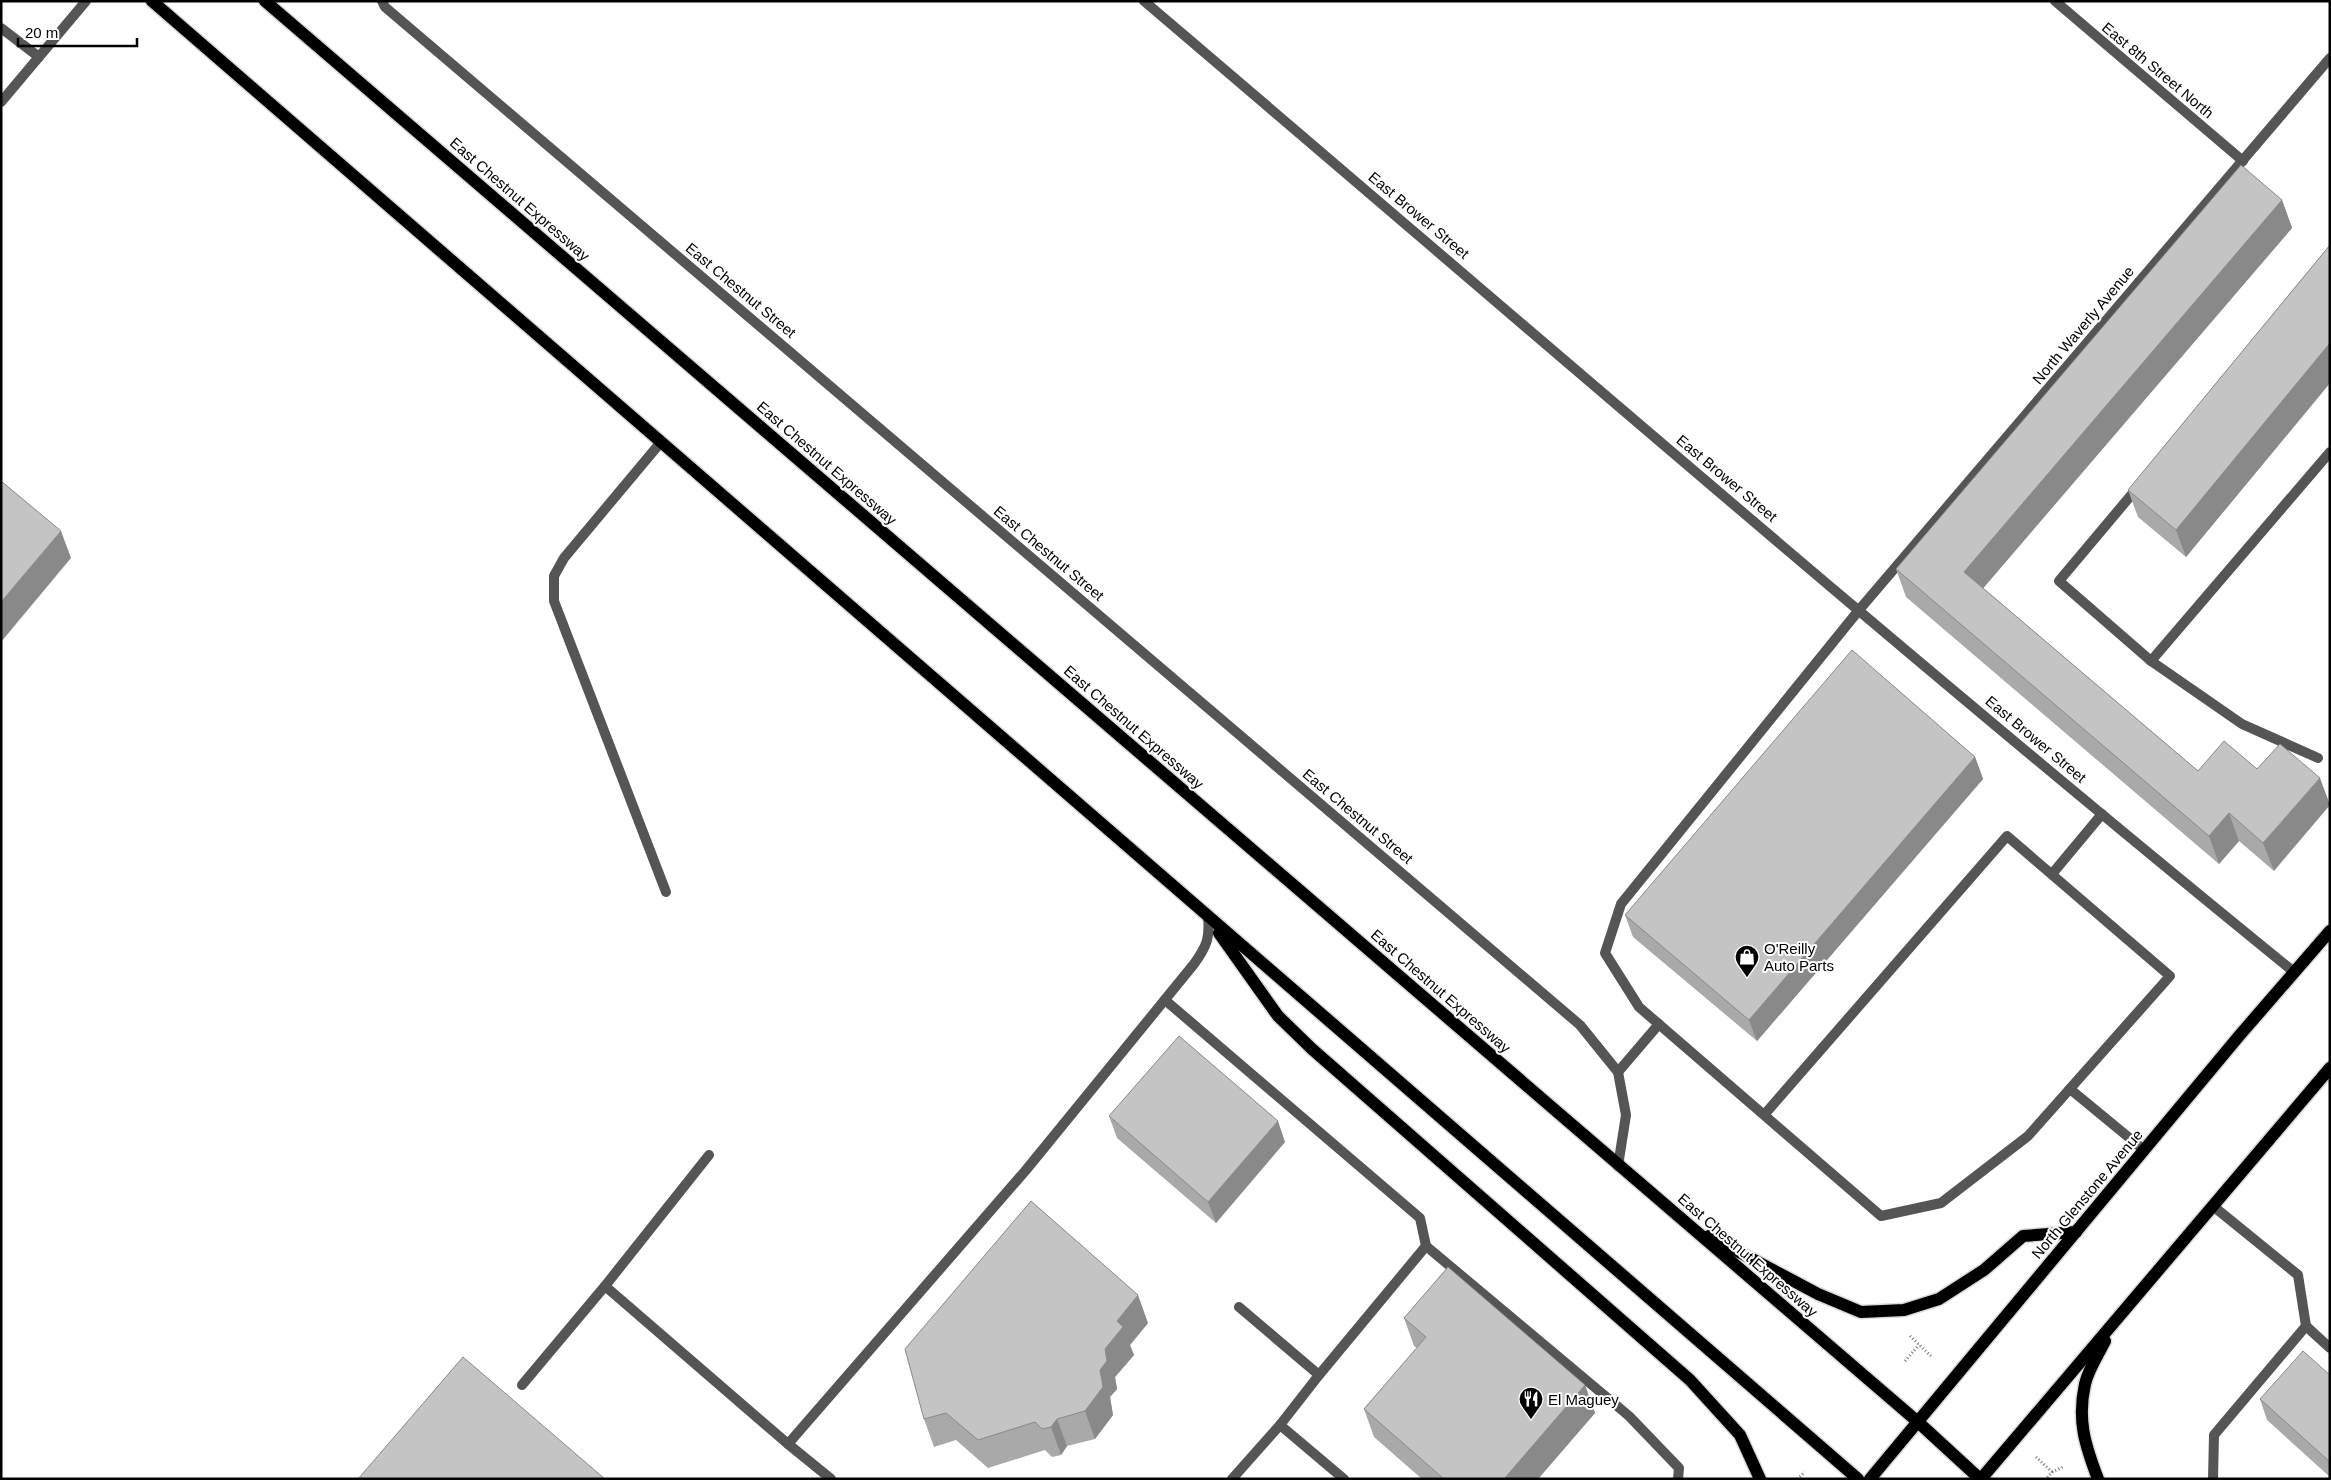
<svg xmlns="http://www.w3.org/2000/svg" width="2331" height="1480" font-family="Arial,sans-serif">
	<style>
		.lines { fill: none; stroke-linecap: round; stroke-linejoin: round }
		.primary-casing { stroke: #dbdbdb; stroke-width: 15 }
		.path { stroke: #777; stroke-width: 3; stroke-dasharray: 1 2.5; stroke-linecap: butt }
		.lane { stroke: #555; stroke-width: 10 }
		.street { stroke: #555; stroke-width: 10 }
		.primary { stroke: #000; stroke-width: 12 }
		.wall { fill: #a9a9a9 }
		.shaded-wall { fill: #898989 }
		.building { fill: #c4c4c4; stroke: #898989 }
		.labels { text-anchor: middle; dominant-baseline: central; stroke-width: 4; stroke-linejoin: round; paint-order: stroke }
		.street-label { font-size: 15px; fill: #000; stroke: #fff }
		.poi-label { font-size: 15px; fill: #000; stroke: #fff; text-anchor: start }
	</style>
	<rect width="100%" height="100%" fill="#fff"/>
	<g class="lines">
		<defs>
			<g id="primary">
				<polyline points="152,1 1858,1479"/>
				<polyline points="265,1 1918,1422 1980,1479"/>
				<polyline points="1219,933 1278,1016 1312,1049 1690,1380 1740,1435 1760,1479"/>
				<polyline points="1709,1236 1818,1294 1861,1312 1904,1310 1939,1299 1984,1270 2023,1236 2076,1232"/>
				<polyline points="1870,1479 2239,1036 2330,931"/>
				<polyline points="1981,1479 2330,1068"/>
				<path d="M2098,1479C2085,1445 2077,1420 2085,1384C2088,1370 2098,1355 2105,1341"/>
			</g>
		</defs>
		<use href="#primary" class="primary-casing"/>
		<g class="path">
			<polyline points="1910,1336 1931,1356"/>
			<polyline points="1905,1361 1919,1345"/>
			<polyline points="2036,1457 2052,1472 2046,1479"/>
			<polyline points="2052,1472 2063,1467"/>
			<polyline points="1797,1479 1805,1472"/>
		</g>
		<g class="lane">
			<polyline points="1,28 39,57"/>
			<polyline points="1,102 86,1"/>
			<polyline points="661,442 564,558 554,576 554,601 666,892"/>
			<polyline points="2138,487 2059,581 2151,661 2330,452"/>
			<polyline points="2151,661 2242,724 2318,758"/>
			<polyline points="2052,874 2102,814"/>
			<polyline points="1165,1000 1420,1218 1426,1246 1319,1375"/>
			<polyline points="1618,1072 1659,1024"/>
			<polyline points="2070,1089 2144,1150"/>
			<polyline points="1764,1115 1881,1216 1941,1203 2028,1136 2170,976 2007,836 1764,1115 1639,1007 1605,953 1621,904 1859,610"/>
			<polyline points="709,1155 605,1286 788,1444"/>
			<polyline points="1426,1246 1629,1416 1679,1468 1678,1479"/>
			<polyline points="2306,1326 2330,1348"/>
			<polyline points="522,1385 605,1286"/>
			<polyline points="1280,1425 1344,1479"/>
			<path d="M831,1479L788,1444L1026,1170L1194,964C1207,946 1210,938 1208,916"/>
			<polyline points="1232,1479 1280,1425 1319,1375 1239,1307"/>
			<polyline points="2213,1479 2214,1435 2306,1326 2298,1275 2213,1206"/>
		</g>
		<g class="street">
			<polyline points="382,1 385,7 1580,1025 1618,1072 1626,1115 1618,1166"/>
			<path d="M1144,1C1526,326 1905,656 2294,972"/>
			<polyline points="2055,1 2243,161"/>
			<polyline points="1859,610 2330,58"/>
		</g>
		<use href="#primary" class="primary"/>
	</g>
	<g class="wall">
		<polygon points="2282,200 2292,228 1983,588 2198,771 2257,769 2274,871 2239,841 2219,864 1906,597 1896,569"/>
		<polygon points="2330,245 2330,383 2186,557 2138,517 2128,490"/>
		<polygon points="1975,757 1983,779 1757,1041 1633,937 1625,915"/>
		<polygon points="1109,1116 1285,1142 1216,1223 1117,1138"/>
		<polygon points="1404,1318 1585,1385 1595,1413 1538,1479 1422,1479 1374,1437 1364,1409 1417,1348 1414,1346"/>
		<polygon points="1148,1323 1130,1345 1134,1355 1115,1377 1117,1389 1110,1397 1113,1415 1095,1439 1067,1446 1061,1455 1052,1457 1045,1450 988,1468 956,1440 934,1447 924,1419"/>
		<polygon points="2330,1375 2330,1477 2267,1420 2260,1399"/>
	</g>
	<g class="shaded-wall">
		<polygon points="2282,200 2292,228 1974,599 1964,572"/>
		<polygon points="2330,343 2330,383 2186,557 2176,530"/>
		<polygon points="61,531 71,558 1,642 1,602"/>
		<polygon points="1975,757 1983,779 1757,1041 1749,1020"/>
		<polygon points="2320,778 2330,805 2274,871 2263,843"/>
		<polygon points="2229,813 2239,841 2219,864 2209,836"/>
		<polygon points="1278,1121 1285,1142 1216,1223 1208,1202"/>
		<polygon points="1138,1295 1148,1323 1130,1345 1134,1355 1115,1377 1117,1389 1110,1397 1113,1415 1095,1439 1085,1411 1100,1370 1105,1349 1117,1321"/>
		<polygon points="1585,1385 1595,1413 1538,1479 1504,1479"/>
		<polygon points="1057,1419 1067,1446 1061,1455 1051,1427"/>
	</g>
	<g class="building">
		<polygon points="2241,165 2282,200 1964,572 2198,771 2224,741 2257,769 2280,744 2320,778 2263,843 2229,813 2209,836 1896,569"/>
		<polygon points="2330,245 2330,343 2176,530 2128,490"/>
		<polygon points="1,481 61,531 1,602"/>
		<polygon points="1852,650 1975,757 1749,1020 1625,915"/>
		<polygon points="1179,1036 1278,1121 1208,1202 1109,1116"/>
		<polygon points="1031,1201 1138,1295 1117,1321 1123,1327 1105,1349 1107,1361 1100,1370 1103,1387 1085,1411 1057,1419 1051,1427 1042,1429 1035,1422 978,1440 946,1413 924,1419 905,1349"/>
		<polygon points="1448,1267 1585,1385 1504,1479 1444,1479 1364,1409 1426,1337 1404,1318"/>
		<polygon points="2303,1351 2330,1375 2330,1462 2260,1399"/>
		<polygon points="463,1357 605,1479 358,1479"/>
	</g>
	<defs>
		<symbol id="shop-pin" viewBox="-11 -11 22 30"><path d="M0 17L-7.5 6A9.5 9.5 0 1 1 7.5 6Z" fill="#000" stroke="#fff"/><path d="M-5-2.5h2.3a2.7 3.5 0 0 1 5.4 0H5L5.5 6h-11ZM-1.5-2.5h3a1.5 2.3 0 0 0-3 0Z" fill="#fff"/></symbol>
		<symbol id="restaurant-pin" viewBox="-11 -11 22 30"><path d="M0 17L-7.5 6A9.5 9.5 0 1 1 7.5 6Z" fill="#000" stroke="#fff"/><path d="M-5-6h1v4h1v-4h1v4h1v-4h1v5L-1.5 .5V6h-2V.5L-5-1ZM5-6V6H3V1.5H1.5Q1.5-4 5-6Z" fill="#fff"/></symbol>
	</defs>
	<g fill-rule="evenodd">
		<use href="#shop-pin" x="1733" y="943" width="28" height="38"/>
		<use href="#restaurant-pin" x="1517" y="1385" width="28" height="38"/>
	</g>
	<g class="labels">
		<g class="street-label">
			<text transform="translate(2158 70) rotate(40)">East 8th Street North</text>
			<text transform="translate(520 199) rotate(41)">East Chestnut Expressway</text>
			<text transform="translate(1419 215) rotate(40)">East Brower Street</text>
			<text transform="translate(741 290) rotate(40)">East Chestnut Street</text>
			<text transform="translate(2083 325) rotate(-50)">North Waverly Avenue</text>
			<text transform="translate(827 463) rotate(41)">East Chestnut Expressway</text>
			<text transform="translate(1727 478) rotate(40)">East Brower Street</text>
			<text transform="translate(1049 553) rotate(40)">East Chestnut Street</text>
			<text transform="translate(1134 727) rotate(41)">East Chestnut Expressway</text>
			<text transform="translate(2036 739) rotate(40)">East Brower Street</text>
			<text transform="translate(1358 816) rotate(40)">East Chestnut Street</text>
			<text transform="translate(1441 991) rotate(41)">East Chestnut Expressway</text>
			<text transform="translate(2087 1194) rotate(-50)">North Glenstone Avenue</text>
			<text transform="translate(1748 1255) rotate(41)">East Chestnut Expressway</text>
		</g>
		<g class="poi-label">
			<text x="1764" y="948">O'Reilly<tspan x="1764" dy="17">Auto Parts</tspan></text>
			<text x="1548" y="1399">El Maguey</text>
		</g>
	</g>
	<rect width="2331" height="1480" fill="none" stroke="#000000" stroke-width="5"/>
	<path d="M18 38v8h119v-8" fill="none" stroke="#000000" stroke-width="2.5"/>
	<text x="25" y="38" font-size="15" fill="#000000" stroke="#ffffff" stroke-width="4" paint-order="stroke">20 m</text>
</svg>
